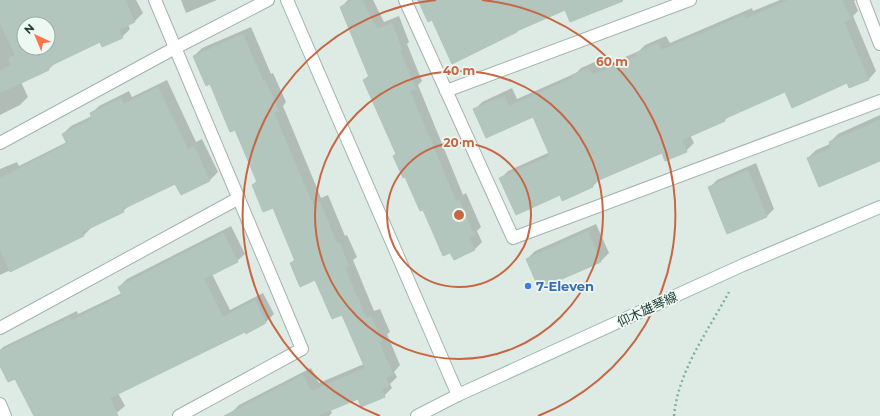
<svg xmlns="http://www.w3.org/2000/svg" width="880" height="416" font-family="Montserrat,'Noto Sans JP',sans-serif">
	<style>
		.shadow { fill: #0003; fill-rule: evenodd }
		.building { fill: #b3c6be; stroke: #b0c5bc; fill-rule: evenodd }
		.lines { fill: none; stroke-linecap: round; stroke-linejoin: round }
		.street-casing { stroke: #a1b3ac; stroke-width: 14 }
		.secondary-casing { stroke: #9cb8ae; stroke-width: 14 }
		.path { stroke: #7bb2a0; stroke-width: 2.5; stroke-dasharray: 2 3; stroke-linecap: butt }
		.street { stroke: #fff; stroke-width: 12 }
		.secondary { stroke: #fff; stroke-width: 12 }
		.ring { fill: none; stroke: #c76643; stroke-width: 2 }
		.shop-dot { fill: #3f7fe0; stroke: #eef8f3; stroke-width: 1.5 }
		.labels { text-anchor: middle; dominant-baseline: central; stroke-width: 3.5; stroke-linejoin: round; paint-order: stroke }
		.shop-label { font-size: 13px; font-weight: bold; fill: #366cbe; stroke: #eef8f3; text-anchor: start }
		.street-label { font-size: 13px; fill: #1e3c34; stroke: #eef8f3 }
		.centre { fill: #c76643; stroke: #eef8f3; stroke-width: 2 }
		.ring-label { font-size: 12px; text-anchor: middle; font-weight: bold; fill: #c76643; stroke: #eef8f3; stroke-width: 3.5; stroke-linejoin: round; paint-order: stroke }
	</style>
	<rect width="100%" height="100%" fill="#deebe5"/>
	<g class="shadow">
		<path d="M0,0H136L143,13L135,21L128,25L130,29L122,37L101,41L56,62L49,69L21,82L28,97L20,105L0,115ZM24,24H48V48H24Z"/>
		<polygon points="181,0 217,0 186,13"/>
		<polygon points="348,0 373,0 384,22 399,16 409,42 407,44 422,81 418,85 463,195 466,193 481,227 477,231 482,242 475,249 397,153 364,80 369,75 341,7"/>
		<polygon points="780,0 856,0 854,1 858,11 853,16 876,71 869,79 849,87 847,82 785,91 730,115 725,120 690,135 694,143 686,151 662,152 601,178 593,186 560,194 501,178 508,171 550,152 533,116 475,109 482,102 512,88 517,99 576,73 581,68 597,61 600,68 639,51 645,45 666,36 670,43 752,8 753,11"/>
		<polygon points="251,27 271,74 273,73 286,102 283,106 321,198 328,195 345,236 347,235 357,257 353,260 374,311 380,309 390,332 387,334 400,365 394,372 397,377 390,384 392,388 384,396 358,398 330,409 332,413 329,416 232,416 231,413 239,405 311,368 319,383 364,364 342,314 316,279 291,263 295,259 273,207 253,185 257,180 236,128 194,56 202,48"/>
		<polygon points="167,80 196,142 202,139 218,172 210,180 181,194 176,183 130,205 123,211 92,227 84,235 0,275 0,169 17,162 19,166 67,142 63,134 71,126 92,116 91,114 99,106 129,91 132,97"/>
		<polygon points="880,115 880,160 808,158 816,150 830,144 830,142 838,134"/>
		<polygon points="756,163 774,209 766,217 709,188 717,180"/>
		<polygon points="596,224 609,253 601,261 540,288 527,259 535,251"/>
		<polygon points="231,226 245,254 237,261 212,274 230,310 263,293 274,314 266,322 246,332 245,330 118,393 125,406 113,416 35,416 16,378 0,363 0,350 3,347 77,311 78,314 122,293 119,287 127,279"/>
	</g>
	<g class="building">
		<path d="M0,0H125L135,22L119,30L123,38L102,47L100,42L48,67L49,70L0,93V71L11,65L8,58L15,55L0,23ZM24,24H48V48H24Z"/>
		<polygon points="353,0 362,0 377,29 392,23 402,50 400,51 416,89 410,91 456,201 459,200 474,235 469,237 475,250 454,260 450,253 443,256 423,210 420,211 405,177 403,178 393,156 396,154 363,80 369,77 340,7"/>
		<polygon points="418,0 622,0 623,1 570,22 565,10 517,31 517,32 452,64 432,20 428,22"/>
		<polygon points="788,0 842,0 851,19 844,22 869,80 849,88 847,83 792,108 785,92 724,119 725,121 682,140 687,152 665,161 662,153 592,183 593,187 562,201 560,195 516,215 499,178 550,156 533,117 486,138 473,109 504,96 509,106 573,78 572,75 589,68 592,75 637,56 636,53 658,43 662,50 744,15 745,19"/>
		<polygon points="243,34 263,81 265,80 279,111 274,113 313,205 320,202 337,243 339,242 349,266 345,268 366,318 371,316 382,341 379,342 393,374 386,378 389,386 382,389 385,397 361,407 358,399 317,416 224,416 303,375 311,391 365,368 342,315 332,319 315,280 300,287 290,263 295,261 273,208 263,212 252,185 257,182 235,130 230,132 210,84 206,86 193,56"/>
		<polygon points="158,87 188,149 194,146 210,181 181,195 175,184 123,209 124,212 82,232 84,236 10,272 0,249 0,178 67,144 62,134 92,119 90,113 121,98 124,104"/>
		<polygon points="880,120 880,161 819,187 807,158 831,148 829,142"/>
		<polygon points="748,170 767,217 727,234 708,187"/>
		<polygon points="588,231 601,262 539,289 526,259"/>
		<polygon points="223,233 238,262 204,279 223,317 255,300 266,323 246,334 245,332 110,398 118,416 34,416 15,379 8,382 0,366 0,351 69,318 71,321 122,295 118,287"/>
	</g>
	<g class="lines">
		<defs>
			<g id="street">
				<polyline points="155,0 302,349 179,416"/>
				<polyline points="405,0 513,238 880,101"/>
				<polyline points="863,0 880,44"/>
				<polyline points="446,91 690,0"/>
				<polyline points="0,143 175,48 268,0"/>
				<polyline points="0,328 239,198"/>
				<polyline points="0,404 5,416"/>
			</g>
			<g id="secondary">
				<polyline points="287,0 458,395"/>
				<polyline points="417,416 458,395 743,265 880,207"/>
			</g>
		</defs>
		<use href="#street" class="street-casing"/>
		<use href="#secondary" class="secondary-casing"/>
		<path class="path" d="M674,416C678,371 708,331 729,292"/>
		<use href="#street" class="street"/>
		<use href="#secondary" class="secondary"/>
	</g>
	<g class="ring">
		<circle cx="459" cy="215" r="72"/>
		<circle cx="459" cy="215" r="144"/>
		<path d="M380 416A216 216 0 0 1 436 0M482 0A216 216 0 0 1 538 416"/>
	</g>
	<circle class="shop-dot" cx="528" cy="286" r="4"/>
	<g class="labels">
		<g class="shop-label">
			<text x="536" y="286">7-Eleven</text>
		</g>
		<g class="street-label">
			<text transform="translate(647 309) rotate(-25)">仰木雄琴線</text>
		</g>
	</g>
	<circle cx="459" cy="215" r="6" class="centre"/>
	<g class="ring-label">
		<text x="612" y="66">60 m</text>
		<text x="459" y="75">40 m</text>
		<text x="459" y="147">20 m</text>
	</g>
	<g transform="translate(36 36) rotate(316)"><circle r="19" fill="#eef8f3" stroke="#9bada7"/>
	<path d="M0-3L7 15L0 10L-7 15Z" fill="#ff7448"/>
	<text y="-6" font-size="11" font-weight="bold" text-anchor="middle" fill="#1e3c34">N</text>
	</g>
</svg>
